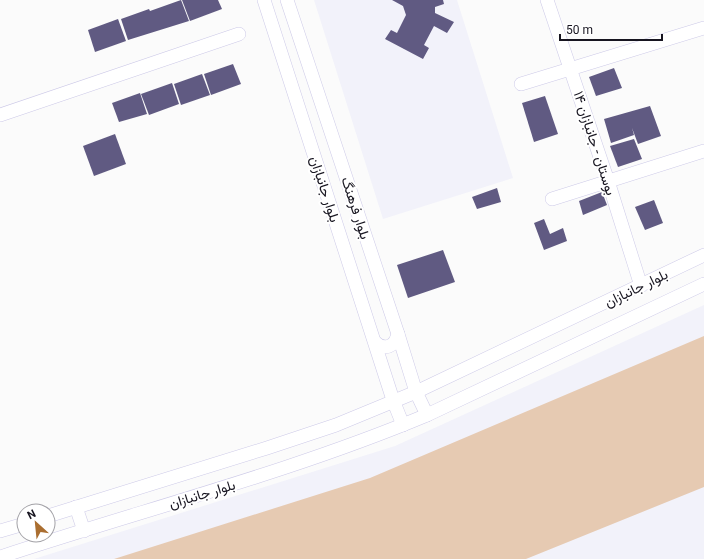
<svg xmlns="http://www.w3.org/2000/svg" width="704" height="559" font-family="Roboto,Vazirmatn,sans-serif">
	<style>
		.built { fill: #f2f2fa }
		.green { fill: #e6cab2 }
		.building { fill: #605a82 }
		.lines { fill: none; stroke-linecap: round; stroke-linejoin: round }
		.minor-casing { stroke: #cdcae8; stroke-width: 14 }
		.minor { stroke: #fff; stroke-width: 13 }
		.labels { text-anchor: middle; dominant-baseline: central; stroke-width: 4; stroke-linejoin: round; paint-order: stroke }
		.street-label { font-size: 14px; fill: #171520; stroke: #fff }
	</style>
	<rect width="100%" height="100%" fill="#fbfbfb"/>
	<g class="built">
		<polygon points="314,0 457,0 513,178 383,219"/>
		<polygon points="704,305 704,559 34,559 395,446"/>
	</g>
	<polygon class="green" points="704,336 704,487 526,559 114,559 370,478"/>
	<g class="building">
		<polygon points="181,0 189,21 128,40 121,19 149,9 150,11"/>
		<polygon points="182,0 218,0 222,9 190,21"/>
		<polygon points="392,0 443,0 444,4 435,7 435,13 454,22 447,33 434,26 424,45 429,48 423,59 385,39 391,30 397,33 406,15 403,6"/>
		<polygon points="118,19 126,41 95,52 88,30"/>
		<polygon points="233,64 241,84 211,95 204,74"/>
		<polygon points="614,68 622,88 596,96 589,77"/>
		<polygon points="202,74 210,95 181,105 174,84"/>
		<polygon points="172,83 179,104 149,115 141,94"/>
		<polygon points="140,93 147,114 119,122 112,103"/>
		<polygon points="545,96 558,134 534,142 522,103"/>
		<polygon points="650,106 661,136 638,144 632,128 634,135 611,143 604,119"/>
		<polygon points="115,134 126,164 94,176 83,146"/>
		<polygon points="634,139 642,159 618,167 610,146"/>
		<polygon points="497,188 501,202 477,209 472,197"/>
		<polygon points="602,192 607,205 583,215 579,201"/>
		<polygon points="654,200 663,223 645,230 635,207"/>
		<polygon points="544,219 550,234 563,228 567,241 544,250 534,223"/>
		<polygon points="443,250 455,282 408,298 397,265"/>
	</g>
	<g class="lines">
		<defs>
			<g id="minor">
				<polyline points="264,0 393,400 403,425"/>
				<polyline points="287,0 398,334 416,392 427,415"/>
				<polyline points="547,0 608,181 641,286"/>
				<polyline points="521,84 704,28"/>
				<polyline points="0,115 239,34"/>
				<polyline points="552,199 704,151"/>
				<path d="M375,342C384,351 395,347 398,334"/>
				<polyline points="76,507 84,531"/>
				<polyline points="48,516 267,448 336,425 416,392 704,255"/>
				<polyline points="0,531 24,524"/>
				<path d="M0,557C142,510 288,473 427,415L704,284"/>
			</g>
		</defs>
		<use href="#minor" class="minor-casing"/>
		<use href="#minor" class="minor"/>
	</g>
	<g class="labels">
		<g class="street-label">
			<text transform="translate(595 143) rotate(72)">بوستان - جانبازان ۱۴</text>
			<text transform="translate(325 189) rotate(72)">بلوار جانبازان</text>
			<text transform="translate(356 208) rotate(72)">بلوار فرهنگ</text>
			<text transform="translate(636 288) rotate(-26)">بلوار جانبازان</text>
			<text transform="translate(202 494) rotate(-17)">بلوار جانبازان</text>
		</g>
	</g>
	<g transform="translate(36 523) rotate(333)"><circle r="19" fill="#ffffff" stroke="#a2a1a6"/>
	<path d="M0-3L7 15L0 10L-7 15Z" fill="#aa6e30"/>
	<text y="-6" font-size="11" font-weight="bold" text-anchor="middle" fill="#171520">N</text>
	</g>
	<path d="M560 34v6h102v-6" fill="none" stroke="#171520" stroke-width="2"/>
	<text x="566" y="34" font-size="12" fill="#171520" stroke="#ffffff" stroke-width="3" paint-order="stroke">50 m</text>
</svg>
